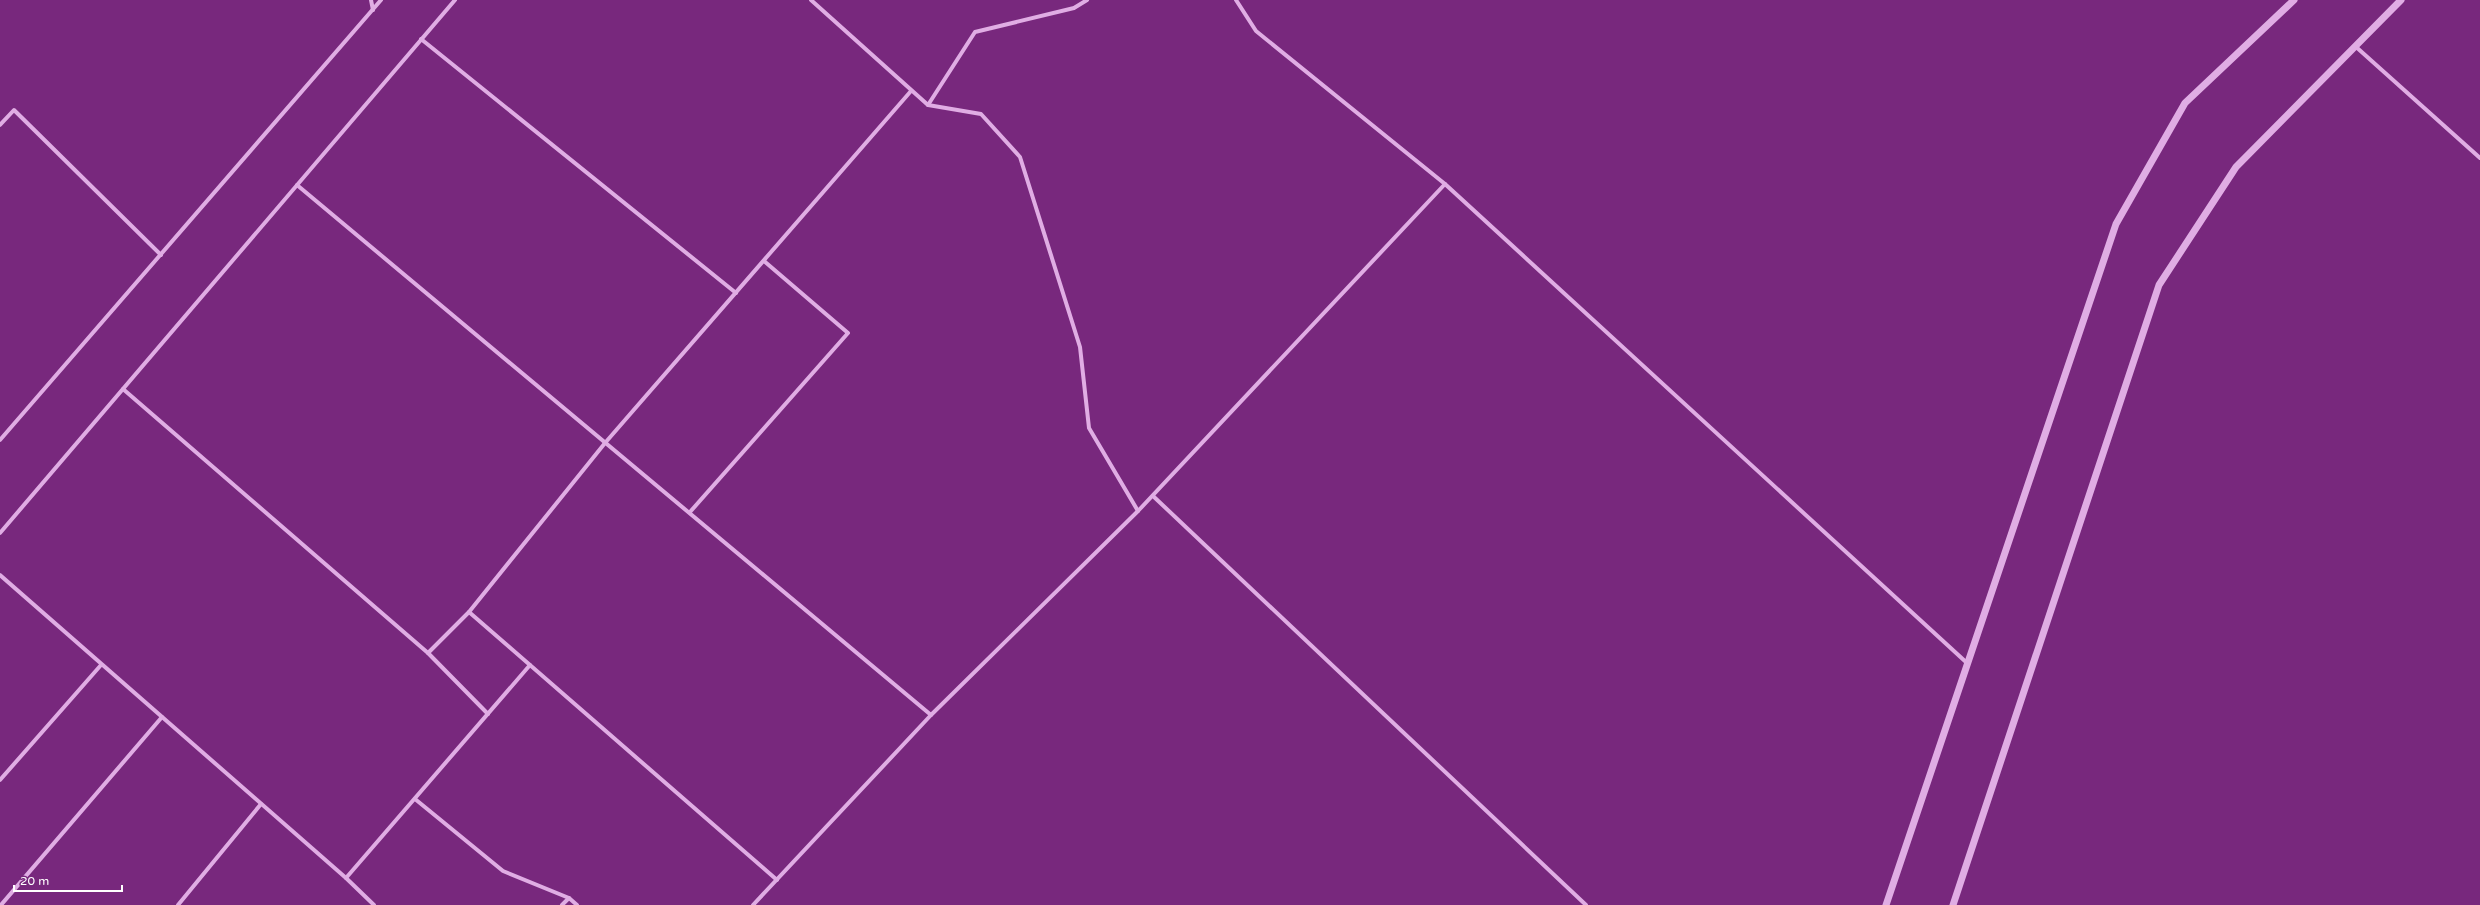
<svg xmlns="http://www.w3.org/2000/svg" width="2480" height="905" font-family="'Varela Round',sans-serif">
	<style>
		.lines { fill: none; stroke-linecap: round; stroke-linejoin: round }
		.minor { stroke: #e0ade4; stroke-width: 4 }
		.tertiary { stroke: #e0ade4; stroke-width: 7 }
	</style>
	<rect width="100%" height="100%" fill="#78287d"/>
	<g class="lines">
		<g class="minor">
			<polyline points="371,0 373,10"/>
			<polyline points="811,0 928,105 981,114 1020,157 1080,347 1089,428 1138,511"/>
			<polyline points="1236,0 1256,31 1445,184 1967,663"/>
			<polyline points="421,39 736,293"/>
			<polyline points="2355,46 2480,158"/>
			<polyline points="928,105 975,32 1074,8 1087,0"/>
			<polyline points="0,125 14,110 161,255"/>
			<polyline points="297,185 931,715"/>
			<polyline points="123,389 428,653 488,714"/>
			<polyline points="0,440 381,0"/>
			<polyline points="1153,496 1586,905"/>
			<polyline points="690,512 848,333 764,261"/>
			<polyline points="0,533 455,0"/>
			<polyline points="0,575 346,878 374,905"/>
			<polyline points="469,612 777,880"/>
			<polyline points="428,653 469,612 605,443 911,91"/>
			<polyline points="0,780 101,665"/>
			<polyline points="415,799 503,871 569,898 577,905"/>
			<polyline points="346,878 530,665"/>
			<polyline points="1,905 162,717"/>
			<polyline points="178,905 261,804"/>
			<polyline points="562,905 569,898"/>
			<polyline points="753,905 931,715 1138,511 1445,184"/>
		</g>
		<g class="tertiary">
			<polyline points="1886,905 2116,224 2185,103 2294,0"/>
			<polyline points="1953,905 2159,285 2236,167 2401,0"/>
		</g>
	</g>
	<path d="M14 885v6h108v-6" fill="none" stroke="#ffffff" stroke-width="2"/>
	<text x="20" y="885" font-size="12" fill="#ffffff" stroke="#78287d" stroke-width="3" paint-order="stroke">20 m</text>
</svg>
